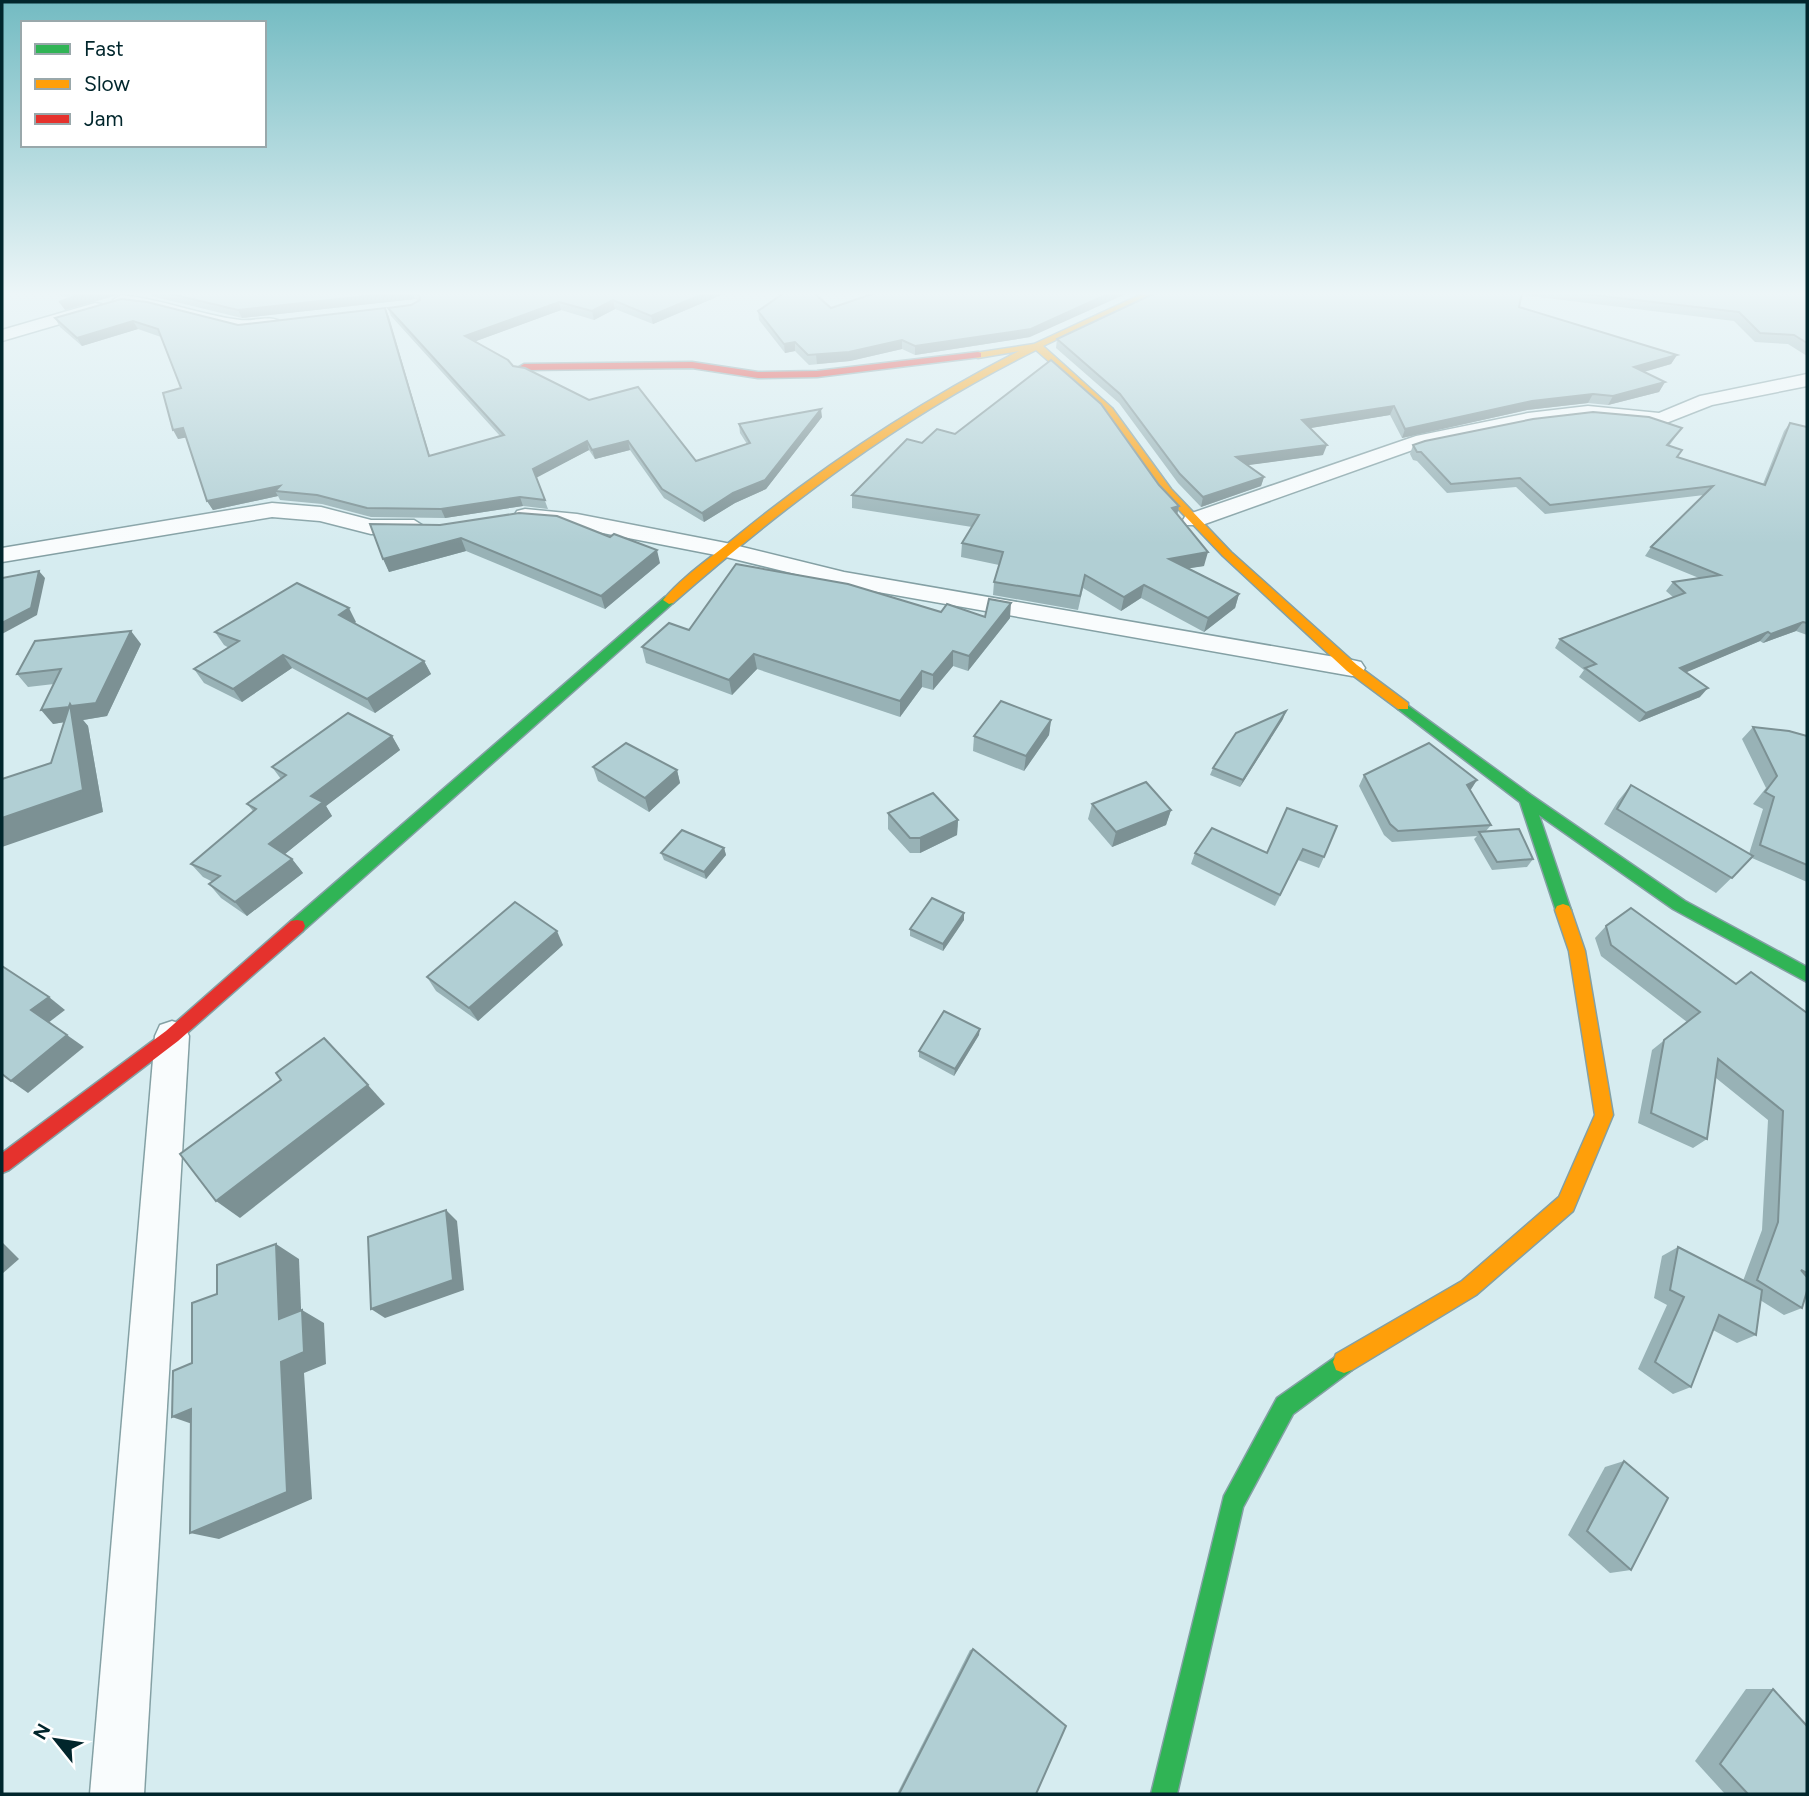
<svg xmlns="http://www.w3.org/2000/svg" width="1809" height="1796" font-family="Figtree,sans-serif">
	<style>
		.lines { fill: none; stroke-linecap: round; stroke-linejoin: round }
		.street-casing { stroke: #84a0a4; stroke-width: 3 }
		.fast-casing { stroke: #84a0a4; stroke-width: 3 }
		.slow-casing { stroke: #84a0a4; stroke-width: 3 }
		.jam-casing { stroke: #84a0a4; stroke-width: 3 }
		.street { fill: #f9fcfd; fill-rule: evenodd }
		.fast { fill: #30b455; fill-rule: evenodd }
		.slow { fill: #ff9f0a; fill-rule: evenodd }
		.jam { fill: #e5322d; fill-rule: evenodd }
		.wall { fill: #98b2b6 }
		.shaded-wall { fill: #7c9194 }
		.building { fill: #b1cfd4; stroke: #7c9194; stroke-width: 2 }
	</style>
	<rect width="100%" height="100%" fill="#d6ecf0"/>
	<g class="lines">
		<defs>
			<g id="street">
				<path d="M121,295C162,299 200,315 240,320C254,322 273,313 283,324C263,346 180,314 154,309C141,306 128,307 115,304L113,300Z"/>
				<polygon points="95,303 101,304 103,308 101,312 2,341 2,330"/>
				<polygon points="1807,374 1807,386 1712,405 1661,425 1588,418 1528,425 1421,447 1202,525 1186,525 1183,520 1186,515 1416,436 1528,413 1588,406 1659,413 1700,396"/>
				<polygon points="272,503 321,507 371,520 414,520 425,527 414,534 371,534 320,521 272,517 2,562 2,548"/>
				<polygon points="525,509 577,514 726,543 844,572 1352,660 1361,662 1365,668 1361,674 1352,676 844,586 726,557 577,528 517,521 514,516 517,511"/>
				<polygon points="172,1021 184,1025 189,1036 144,1794 90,1794 155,1036 160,1025"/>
			</g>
			<g id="fast">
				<polygon points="669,596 673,597 673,603 303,931 291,931 289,926 291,921 665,597"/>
				<polygon points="1403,702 1531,795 1685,901 1807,967 1807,982 1673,909 1539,815 1571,910 1569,914 1557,914 1520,802 1398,709 1396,706"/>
				<polygon points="1344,1351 1352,1354 1355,1362 1352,1370 1293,1414 1243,1507 1177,1794 1151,1794 1224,1496 1277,1398"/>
			</g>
			<g id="slow">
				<path d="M1144,293H1154L1043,346L1112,408L1171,489L1231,552L1357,665L1408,703V709H1398L1347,671L1223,556L1163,493L1106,412L1036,350C902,416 785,505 673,603L669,604L663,600C683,576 712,557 736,537C824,465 918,403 1019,351L978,358L975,357V353L1034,344Z"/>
				<polygon points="1563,904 1569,906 1571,910 1585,951 1613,1115 1573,1211 1476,1295 1352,1370 1344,1373 1336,1370 1333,1362 1336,1354 1462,1281 1559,1197 1595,1115 1569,951 1555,910 1557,906"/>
			</g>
			<g id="jam">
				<polygon points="978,352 981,353 981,357 817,377 758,378 692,368 524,370 519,367 524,364 692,362 758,372 817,371"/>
				<polygon points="297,920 303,921 305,926 303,931 178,1041 9,1170 2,1173 2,1153 166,1031 291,921"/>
			</g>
		</defs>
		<use href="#street" class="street-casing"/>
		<use href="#fast" class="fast-casing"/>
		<use href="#slow" class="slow-casing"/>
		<use href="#jam" class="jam-casing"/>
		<use href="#street" class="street"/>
		<use href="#fast" class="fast"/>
		<use href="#slow" class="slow"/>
		<use href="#jam" class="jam"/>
	</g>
	<g class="wall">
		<polygon points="52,293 124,293 65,310 69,298"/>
		<polygon points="149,293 726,293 653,324 615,309 594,320 561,310 476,341 513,366 696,461 747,444 740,433 739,424 822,417 766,489 735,503 704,522 664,498 630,450 595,459 589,450 536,477 548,509 523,506 445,518 371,517 322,504 280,500 278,496 213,510 207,501 186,437 178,439 181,388 161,337 138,329 82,346 60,327 55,318 121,299 238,325 385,308 430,456 500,436 391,316 388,308 411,305 419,301 415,299 242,318 151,296"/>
		<polygon points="1155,293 1807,293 1807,356 1788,344 1755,342 1734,321 1522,295 1519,307 1677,355 1671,364 1644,372 1665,382 1659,392 1608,405 1588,403 1527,410 1402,438 1390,415 1310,428 1323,455 1247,465 1264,477 1261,486 1201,507 1178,483 1119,403 1056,348 1057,339"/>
		<polygon points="831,308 1030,337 915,355 902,349 850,361 809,365 795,351 785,353 759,320 758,311"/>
		<polygon points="1790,423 1807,427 1807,635 1796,631 1763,643 1760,641 1686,672 1700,697 1639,722 1579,677 1584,670 1555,648 1560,639 1673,597 1666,591 1673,582 1699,578 1645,556 1651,547 1704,495 1545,514 1516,487 1447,493 1417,461 1413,460 1410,454 1413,445 1682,428 1669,446 1678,457 1763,484 1784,431"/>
		<polygon points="922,443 1159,485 1179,506 1177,514 1204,566 1189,568 1239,594 1235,608 1204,632 1141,598 1121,611 1083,588 1078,610 993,595 994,582 999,565 961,557 962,543 972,527 852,508 852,495"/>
		<polygon points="370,524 660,563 605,609 466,551 389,572"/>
		<polygon points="941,612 1010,618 968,671 953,666 933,690 922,687 900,717 757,669 732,695 646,663 642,647 689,630"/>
		<polygon points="356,622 354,623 424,661 431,674 375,713 292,668 242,702 204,683 194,669 229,648 224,645 215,632"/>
		<polygon points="141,644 107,716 83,720 88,726 103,812 64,722 53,724 54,684 28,687 17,674"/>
		<polygon points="1283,719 1240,787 1210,775 1213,768"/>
		<polygon points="1051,720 1049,735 1024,771 973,751 974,736"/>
		<polygon points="1753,727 1807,736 1807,882 1752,858 1716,893 1604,824 1618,801 1631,785 1749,854 1763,809 1753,804 1766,788 1742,739"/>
		<polygon points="392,736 400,750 326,806 332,816 285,854 292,859 303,873 247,916 221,898 209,884 213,882 203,877 191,864 253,811 247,804 281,779 272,767"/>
		<polygon points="593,767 677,770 680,783 649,812 598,781"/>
		<polygon points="1364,775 1477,780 1470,790 1491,825 1486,831 1533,859 1527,867 1492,870 1474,839 1477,836 1392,842 1384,835 1359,786"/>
		<polygon points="1092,804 1171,810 1166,825 1112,847 1088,819"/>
		<polygon points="1287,808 1324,857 1319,868 1298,860 1275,906 1191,864 1195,853 1267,853"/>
		<polygon points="888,813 958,820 957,835 920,853 910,853 888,829"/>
		<polygon points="724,848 726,855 706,879 664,860 661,853"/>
		<polygon points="964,913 964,920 943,951 910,936 910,929"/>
		<polygon points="1606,926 1736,984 1807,1013 1807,1291 1802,1308 1784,1315 1760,1300 1756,1335 1737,1343 1713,1330 1691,1387 1673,1394 1638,1369 1667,1305 1654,1298 1662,1256 1678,1247 1743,1281 1762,1230 1768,1120 1716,1078 1707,1139 1693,1148 1638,1123 1652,1050 1687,1022 1601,956 1595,938"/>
		<polygon points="563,945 478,1021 436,991 427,977"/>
		<polygon points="979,1035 954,1076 919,1057 919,1051"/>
		<polygon points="1624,1461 1631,1570 1610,1573 1568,1535 1605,1467"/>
		<polygon points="973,1649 1036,1794 897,1794 970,1650"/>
		<polygon points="1746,1689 1773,1689 1807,1794 1725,1794 1695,1761"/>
	</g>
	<g class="shaded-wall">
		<polygon points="91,293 124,293 65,310 59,302"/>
		<polygon points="393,293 413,293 415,299 242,318 238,310"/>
		<polygon points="705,293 726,293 653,324 651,316"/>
		<polygon points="1110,293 1128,293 1030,337 915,355 915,346"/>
		<polygon points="613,300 615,309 594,320 592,311"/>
		<polygon points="559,302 561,310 468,344 465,336"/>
		<polygon points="385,308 389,317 432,465 429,456"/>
		<polygon points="133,321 138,329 82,346 77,338"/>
		<polygon points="902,340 902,349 850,361 817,364 816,355"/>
		<polygon points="795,342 795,351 785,353 784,344"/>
		<polygon points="1677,355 1671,364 1629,376 1634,367"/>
		<polygon points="1665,382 1659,392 1608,405 1613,396"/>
		<polygon points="1593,394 1588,403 1527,410 1402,438 1405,429 1532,401"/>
		<polygon points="1394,406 1390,415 1299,430 1302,420"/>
		<polygon points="821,409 822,417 766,489 735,503 704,522 702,513"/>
		<polygon points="183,428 189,437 178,439 173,430"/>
		<polygon points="587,441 589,450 536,478 533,469"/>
		<polygon points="628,441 630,450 595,459 592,450"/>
		<polygon points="1327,445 1323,455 1234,467 1236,457"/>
		<polygon points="1264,477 1261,486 1201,507 1203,497"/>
		<polygon points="280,486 275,491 278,496 213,510 207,501"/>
		<polygon points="520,497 523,506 445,518 441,509"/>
		<polygon points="1179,506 1176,520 1172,508"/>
		<polygon points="461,538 466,551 389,572 383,559"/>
		<polygon points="657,550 660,563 605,609 601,596"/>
		<polygon points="1208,552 1204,566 1166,572 1169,559"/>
		<polygon points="39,571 45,578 37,615 2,634 2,623"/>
		<polygon points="1144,585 1141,598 1121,611 1124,597"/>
		<polygon points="1239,594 1235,608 1204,632 1208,618"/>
		<polygon points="1011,603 1010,618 968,671 969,656"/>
		<polygon points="349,608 356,622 346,629 339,615"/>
		<polygon points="1803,622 1796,631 1763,643 1771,634"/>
		<polygon points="131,631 141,644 107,716 83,720 88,726 103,812 2,847 2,818 83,790 72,721 53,724 41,710 70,704"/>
		<polygon points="1768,632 1760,641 1673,678 1680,668"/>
		<polygon points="953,651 953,666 933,690 933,675"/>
		<polygon points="754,654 757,669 732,695 729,680"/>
		<polygon points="283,655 292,668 242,702 233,689"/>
		<polygon points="424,661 431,674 375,713 367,699"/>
		<polygon points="922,671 922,687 900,717 900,701"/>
		<polygon points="1708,688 1700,697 1639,722 1646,713"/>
		<polygon points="1286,711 1283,719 1240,787 1243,780"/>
		<polygon points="1051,720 1049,735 1024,771 1026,756"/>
		<polygon points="392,736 400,750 326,806 332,816 280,858 269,844 311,796"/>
		<polygon points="677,770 680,783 649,812 645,798"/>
		<polygon points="1477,780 1470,791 1467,785"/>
		<polygon points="1171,810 1166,825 1112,847 1116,832"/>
		<polygon points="958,820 957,835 920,853 920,838"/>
		<polygon points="724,848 726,855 706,879 704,872"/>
		<polygon points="292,859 303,873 247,916 235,902"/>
		<polygon points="964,913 964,920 943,951 943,944"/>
		<polygon points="557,931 563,945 478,1021 469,1008"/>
		<polygon points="49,997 65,1010 48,1023 31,1010"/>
		<polygon points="980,1029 979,1035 954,1076 955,1069"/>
		<polygon points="67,1035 84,1047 28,1093 11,1081"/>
		<polygon points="368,1085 385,1104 240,1218 216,1201"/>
		<polygon points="446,1210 457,1221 464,1290 385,1318 371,1309"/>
		<polygon points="2,1242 19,1259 2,1274"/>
		<polygon points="276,1244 299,1259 302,1332 279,1319"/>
		<polygon points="302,1310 324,1323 326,1364 304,1373 312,1499 219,1539 190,1533"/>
		<polygon points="191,1409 201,1427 172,1417"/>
	</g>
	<g class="building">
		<polygon points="73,293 91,293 59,302 79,295"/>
		<polygon points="167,293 393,293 238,310"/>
		<polygon points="416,293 705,293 651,316 613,300 592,311 559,302 465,336 508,360 513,366 525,368 589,400 638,387 696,461 750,443 739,424 821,409 765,480 733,493 702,513 662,489 628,441 592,450 587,441 533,469 545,500 520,497 441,509 367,508 317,495 275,491 280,486 207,501 183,428 173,430 163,393 181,388 158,329 133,321 77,338 55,318 121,299 147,302 238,325 385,308 429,456 504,435 388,308 411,305 420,300 420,296"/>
		<polygon points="784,293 814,293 831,308 875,293 1110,293 1031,329 915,346 902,340 849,352 808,355 795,342 784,344 758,311"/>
		<polygon points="1155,293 1522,293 1519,307 1677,355 1634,367 1665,382 1613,396 1593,394 1532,401 1405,429 1394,406 1302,420 1327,445 1236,457 1264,477 1203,497 1180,474 1120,394 1057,339"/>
		<polygon points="1576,293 1807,293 1807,343 1794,335 1760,333 1739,312"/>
		<polygon points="1051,360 1101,404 1159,485 1179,506 1172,508 1208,552 1169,559 1239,594 1208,618 1144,585 1124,597 1085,575 1080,596 994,582 1003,552 962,543 979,515 852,495 907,439 922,443 937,429 955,434"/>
		<polygon points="1593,412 1649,417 1682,428 1667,445 1682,450 1677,457 1765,485 1790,423 1807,427 1807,623 1803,622 1771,634 1768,632 1680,668 1708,688 1646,713 1585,668 1596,664 1560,639 1685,593 1673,582 1720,575 1651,547 1713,486 1550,505 1520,478 1451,484 1421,452 1417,452 1413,445 1425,441 1533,419"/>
		<polygon points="519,513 557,516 610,537 614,534 657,550 601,596 461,538 383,559 370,524 440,525"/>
		<polygon points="736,564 848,584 941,612 947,604 985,617 989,599 1011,603 969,656 953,651 933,675 922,671 900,701 754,654 729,680 642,647 669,623 689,630"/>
		<polygon points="39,571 31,608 2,623 2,578"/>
		<polygon points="297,583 349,608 339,615 424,661 367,699 283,655 233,689 194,669 239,641 215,632"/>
		<polygon points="131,631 96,703 71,706 70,704 69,707 41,710 61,669 17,674 35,641"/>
		<polygon points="1001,701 1051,720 1026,756 974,736"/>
		<polygon points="70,704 83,790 2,818 2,779 51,763"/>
		<polygon points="1286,711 1243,780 1213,768 1236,733"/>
		<polygon points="348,713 392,736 311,796 323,802 269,844 292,859 235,902 209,884 220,876 191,864 256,809 247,804 286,775 272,767"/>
		<polygon points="1753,727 1789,731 1807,736 1807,865 1760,845 1774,797 1765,792 1777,776"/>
		<polygon points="626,743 677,770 645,798 593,767"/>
		<polygon points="1429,743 1477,780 1467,785 1491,825 1398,831 1390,824 1364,775"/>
		<polygon points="1146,782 1171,810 1116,832 1092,804"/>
		<polygon points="1631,785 1753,856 1732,878 1617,809"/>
		<polygon points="933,793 958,820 920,838 910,838 888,813"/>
		<polygon points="1287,808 1337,826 1324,857 1303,849 1280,895 1195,853 1212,828 1267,853"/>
		<polygon points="1519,829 1533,859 1497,862 1479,832"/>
		<polygon points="682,830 724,848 704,872 661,853"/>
		<polygon points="932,898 964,913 943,944 910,929"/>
		<polygon points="515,902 557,931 469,1008 427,977"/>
		<polygon points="1631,908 1736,984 1751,972 1807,1013 1807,1273 1801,1270 1807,1277 1807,1291 1802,1308 1757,1280 1778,1222 1783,1111 1718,1059 1707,1139 1651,1113 1664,1040 1700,1012 1611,945 1606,926"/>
		<polygon points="2,966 49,997 31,1010 67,1035 11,1081 2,1074"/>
		<polygon points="944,1011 980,1029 955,1069 919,1051"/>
		<polygon points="324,1038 368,1085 216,1201 180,1154 281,1080 276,1073"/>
		<polygon points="446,1210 453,1280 371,1309 368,1237"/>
		<polygon points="276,1244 279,1319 302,1310 304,1352 281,1362 287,1492 190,1533 191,1409 172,1417 173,1371 192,1363 192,1303 217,1294 217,1265"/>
		<polygon points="1678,1247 1762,1290 1756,1335 1719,1315 1691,1387 1655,1362 1684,1297 1670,1290"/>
		<polygon points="1624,1461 1668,1498 1631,1570 1587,1531"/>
		<polygon points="973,1649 1066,1726 1036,1794 899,1794"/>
		<polygon points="1773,1689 1807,1726 1807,1794 1748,1794 1720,1764"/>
	</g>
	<linearGradient id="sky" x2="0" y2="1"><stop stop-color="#73bbc2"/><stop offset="0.54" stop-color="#edf6f8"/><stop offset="1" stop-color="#edf6f8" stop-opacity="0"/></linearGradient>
	<rect width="1809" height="544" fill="url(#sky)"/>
	<rect width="1809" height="1796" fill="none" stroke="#01262c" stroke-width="7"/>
	<rect x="21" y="21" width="245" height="126" fill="#ffffff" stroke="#99a8ab" stroke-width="2"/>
	<rect x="35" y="44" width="35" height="10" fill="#30b455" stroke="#99a8ab" stroke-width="2"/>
	<text x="84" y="56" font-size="21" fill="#01262c">Fast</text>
	<rect x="35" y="79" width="35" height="10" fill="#ff9f0a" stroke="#99a8ab" stroke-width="2"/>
	<text x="84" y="91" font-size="21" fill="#01262c">Slow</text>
	<rect x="35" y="114" width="35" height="10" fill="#e5322d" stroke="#99a8ab" stroke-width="2"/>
	<text x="84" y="126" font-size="21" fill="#01262c">Jam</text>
	<g transform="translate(56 1740) rotate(300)" stroke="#ffffff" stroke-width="5" paint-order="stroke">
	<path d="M0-5L12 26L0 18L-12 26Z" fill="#01262c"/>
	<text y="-10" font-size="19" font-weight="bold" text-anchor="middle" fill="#01262c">N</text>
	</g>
</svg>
